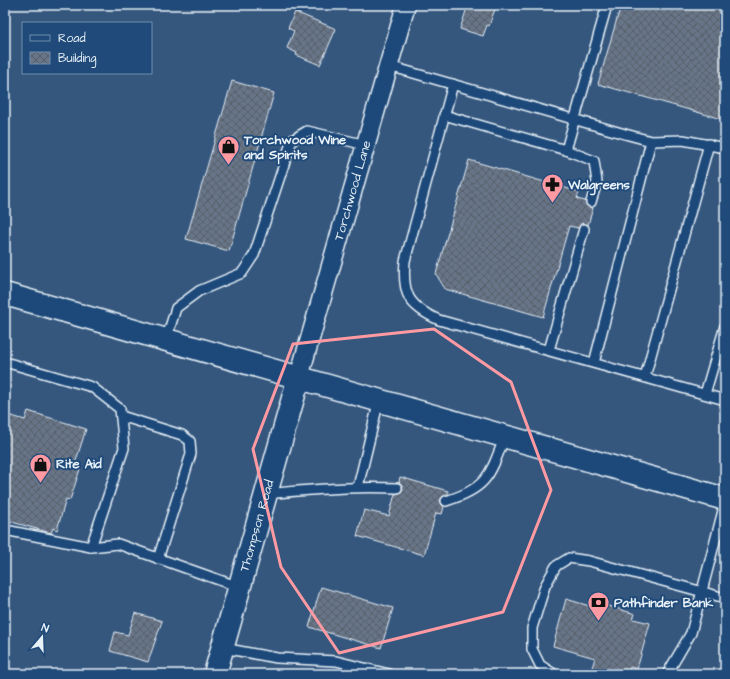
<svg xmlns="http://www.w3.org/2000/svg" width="730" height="679" font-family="'Architects Daughter',sans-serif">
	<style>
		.building { fill: url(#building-cross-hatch); stroke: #e8f1f8 }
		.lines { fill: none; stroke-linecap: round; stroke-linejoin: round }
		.service-casing { stroke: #e8f1f8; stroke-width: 12 }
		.minor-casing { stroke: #e8f1f8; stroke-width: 21 }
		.tertiary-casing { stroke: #e8f1f8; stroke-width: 25 }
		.primary-casing { stroke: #e8f1f8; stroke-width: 25 }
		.service { stroke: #1f4a7a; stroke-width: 9 }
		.minor { stroke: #1f4a7a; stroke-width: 18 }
		.tertiary { stroke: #1f4a7a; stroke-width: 22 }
		.primary { stroke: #1f4a7a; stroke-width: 22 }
		.marked { fill: none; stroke: #ff9aa2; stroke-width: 3; stroke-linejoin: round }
		.labels { text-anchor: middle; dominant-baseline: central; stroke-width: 4; stroke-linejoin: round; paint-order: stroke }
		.poi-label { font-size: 13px; font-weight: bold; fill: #e8f1f8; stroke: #1f4a7a; text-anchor: start }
		.street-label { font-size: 13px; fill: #e8f1f8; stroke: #1f4a7a }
	</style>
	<defs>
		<pattern id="building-cross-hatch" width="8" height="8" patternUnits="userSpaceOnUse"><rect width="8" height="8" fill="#687488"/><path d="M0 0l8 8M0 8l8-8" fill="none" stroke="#575e69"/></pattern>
	</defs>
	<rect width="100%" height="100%" fill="#35577e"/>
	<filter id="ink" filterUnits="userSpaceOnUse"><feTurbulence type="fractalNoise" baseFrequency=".025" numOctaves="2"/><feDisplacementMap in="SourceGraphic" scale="8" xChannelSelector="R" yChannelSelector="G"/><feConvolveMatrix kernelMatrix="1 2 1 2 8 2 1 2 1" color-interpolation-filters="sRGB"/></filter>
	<g filter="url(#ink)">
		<g class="building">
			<polygon points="468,5 494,5 494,8 495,9 489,26 487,25 483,36 460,29"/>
			<polygon points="621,5 725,5 725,120 598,84"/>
			<polygon points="295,12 336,29 320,65 296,55 297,53 287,48 294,31 288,28"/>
			<polygon points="232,81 274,93 229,251 186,239"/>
			<polygon points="469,160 579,192 577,199 585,201 587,206 593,208 588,225 582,223 578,228 569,226 543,317 445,289 436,274"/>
			<polygon points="28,411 86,429 74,467 80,469 70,500 66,499 57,530 53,528 51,533 5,520 5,414 25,420"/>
			<polygon points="400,477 448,491 448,494 440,500 441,503 444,507 442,514 436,513 424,555 357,536 364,510 389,516 395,494 400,493 403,489 402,485 399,482"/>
			<polygon points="321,587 393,608 381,648 309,627"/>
			<polygon points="566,599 593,607 594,602 622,610 635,614 633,619 650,623 637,669 630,667 628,674 590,674 595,658 553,646"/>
			<polygon points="135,613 162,621 148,662 110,651 115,632 128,635"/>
		</g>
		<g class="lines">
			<defs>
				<g id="service">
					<polyline points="389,66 625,134 651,141 683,140 725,148"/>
					<path d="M453,84L405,261C402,294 408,306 439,320L725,400"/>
					<polyline points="444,115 566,150 607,5"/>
					<polyline points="566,150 594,161 597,182 591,202"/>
					<polyline points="166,340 176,308 199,291 242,273 254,255 292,140 307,131 366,145"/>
					<polyline points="549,350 584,229"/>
					<polyline points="5,362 92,387 120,409 124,448 91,547"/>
					<polyline points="594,363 651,141"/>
					<polyline points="645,377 709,144"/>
					<polyline points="705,394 725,326"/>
					<polyline points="121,416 182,435 190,441 191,454 158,559"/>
					<polyline points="358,487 379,400"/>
					<path d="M267,494C311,489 353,486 397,488"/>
					<path d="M446,501C488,488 490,475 505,436"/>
					<polyline points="5,530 91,547 118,544 239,587"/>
					<polyline points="223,648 277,658 336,661 389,674"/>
					<polyline points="554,674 540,665 532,649 532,628 545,586 556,566 569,558 589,561 725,598"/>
					<polyline points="667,674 691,633 725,503"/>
				</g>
				<g id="minor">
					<path id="s1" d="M299,377L406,5"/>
				</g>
				<g id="tertiary">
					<path id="s2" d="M215,674L299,377"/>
				</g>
				<polyline id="primary" points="5,294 725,499"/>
			</defs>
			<use href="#service" class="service-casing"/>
			<use href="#minor" class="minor-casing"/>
			<use href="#tertiary" class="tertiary-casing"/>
			<use href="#primary" class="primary-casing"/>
			<use href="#service" class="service"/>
			<use href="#minor" class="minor"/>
			<use href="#tertiary" class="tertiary"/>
			<use href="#primary" class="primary"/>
		</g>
	</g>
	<path class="marked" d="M434,329L511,382L551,490L503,612L339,653L281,567L253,449L293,344Z"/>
	<defs>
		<symbol id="shop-pin" viewBox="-11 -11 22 30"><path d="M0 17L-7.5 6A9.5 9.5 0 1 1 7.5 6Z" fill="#ff9aa2" stroke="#1f4a7a"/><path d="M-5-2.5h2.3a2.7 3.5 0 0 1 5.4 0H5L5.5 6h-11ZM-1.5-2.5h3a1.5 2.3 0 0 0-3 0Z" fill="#111"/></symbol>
		<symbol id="pharmacy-pin" viewBox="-11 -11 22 30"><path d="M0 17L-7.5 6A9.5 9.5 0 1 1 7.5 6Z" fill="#ff9aa2" stroke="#1f4a7a"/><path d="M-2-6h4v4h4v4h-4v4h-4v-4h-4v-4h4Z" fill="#111"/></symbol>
		<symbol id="bank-pin" viewBox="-11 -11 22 30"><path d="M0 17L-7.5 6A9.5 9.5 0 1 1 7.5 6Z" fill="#ff9aa2" stroke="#1f4a7a"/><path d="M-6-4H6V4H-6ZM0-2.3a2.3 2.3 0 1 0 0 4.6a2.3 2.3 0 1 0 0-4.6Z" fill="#111"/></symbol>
	</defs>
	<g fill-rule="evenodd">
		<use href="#shop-pin" x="216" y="134" width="25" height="34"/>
		<use href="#pharmacy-pin" x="540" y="172" width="25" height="34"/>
		<use href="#shop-pin" x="28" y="452" width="25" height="34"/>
		<use href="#bank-pin" x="586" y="590" width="25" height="34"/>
	</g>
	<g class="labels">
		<g class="poi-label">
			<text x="244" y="140">Torchwood Wine<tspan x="244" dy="15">and Spirits</tspan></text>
			<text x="568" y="185">Walgreens</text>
			<text x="56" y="464">Rite Aid</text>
			<text x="614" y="603">Pathfinder Bank</text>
		</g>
		<g class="street-label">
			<text stroke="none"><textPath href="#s1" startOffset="194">Torchwood Lane</textPath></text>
			<text stroke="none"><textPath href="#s2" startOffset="154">Thompson Road</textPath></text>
		</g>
	</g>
	<rect width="730" height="679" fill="none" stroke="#1f4a7a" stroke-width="20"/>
	<rect x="10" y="10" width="710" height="659" fill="none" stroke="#e8f1f8" stroke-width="1.5" filter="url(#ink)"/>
	<rect x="22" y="22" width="130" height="52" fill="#1f4a7a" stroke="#6f8dac"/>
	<rect x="30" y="35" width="20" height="6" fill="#1f4a7a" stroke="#6f8dac"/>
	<text x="58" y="42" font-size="12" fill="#e8f1f8">Road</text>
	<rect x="30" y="52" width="20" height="12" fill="url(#building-cross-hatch)" stroke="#6f8dac"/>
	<text x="58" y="62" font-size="12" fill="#e8f1f8">Building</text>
	<g transform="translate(42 637) rotate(19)" stroke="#1f4a7a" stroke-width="3" paint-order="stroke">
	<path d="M0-3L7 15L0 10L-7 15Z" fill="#e8f1f8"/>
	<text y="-6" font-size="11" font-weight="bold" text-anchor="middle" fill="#e8f1f8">N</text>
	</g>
</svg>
